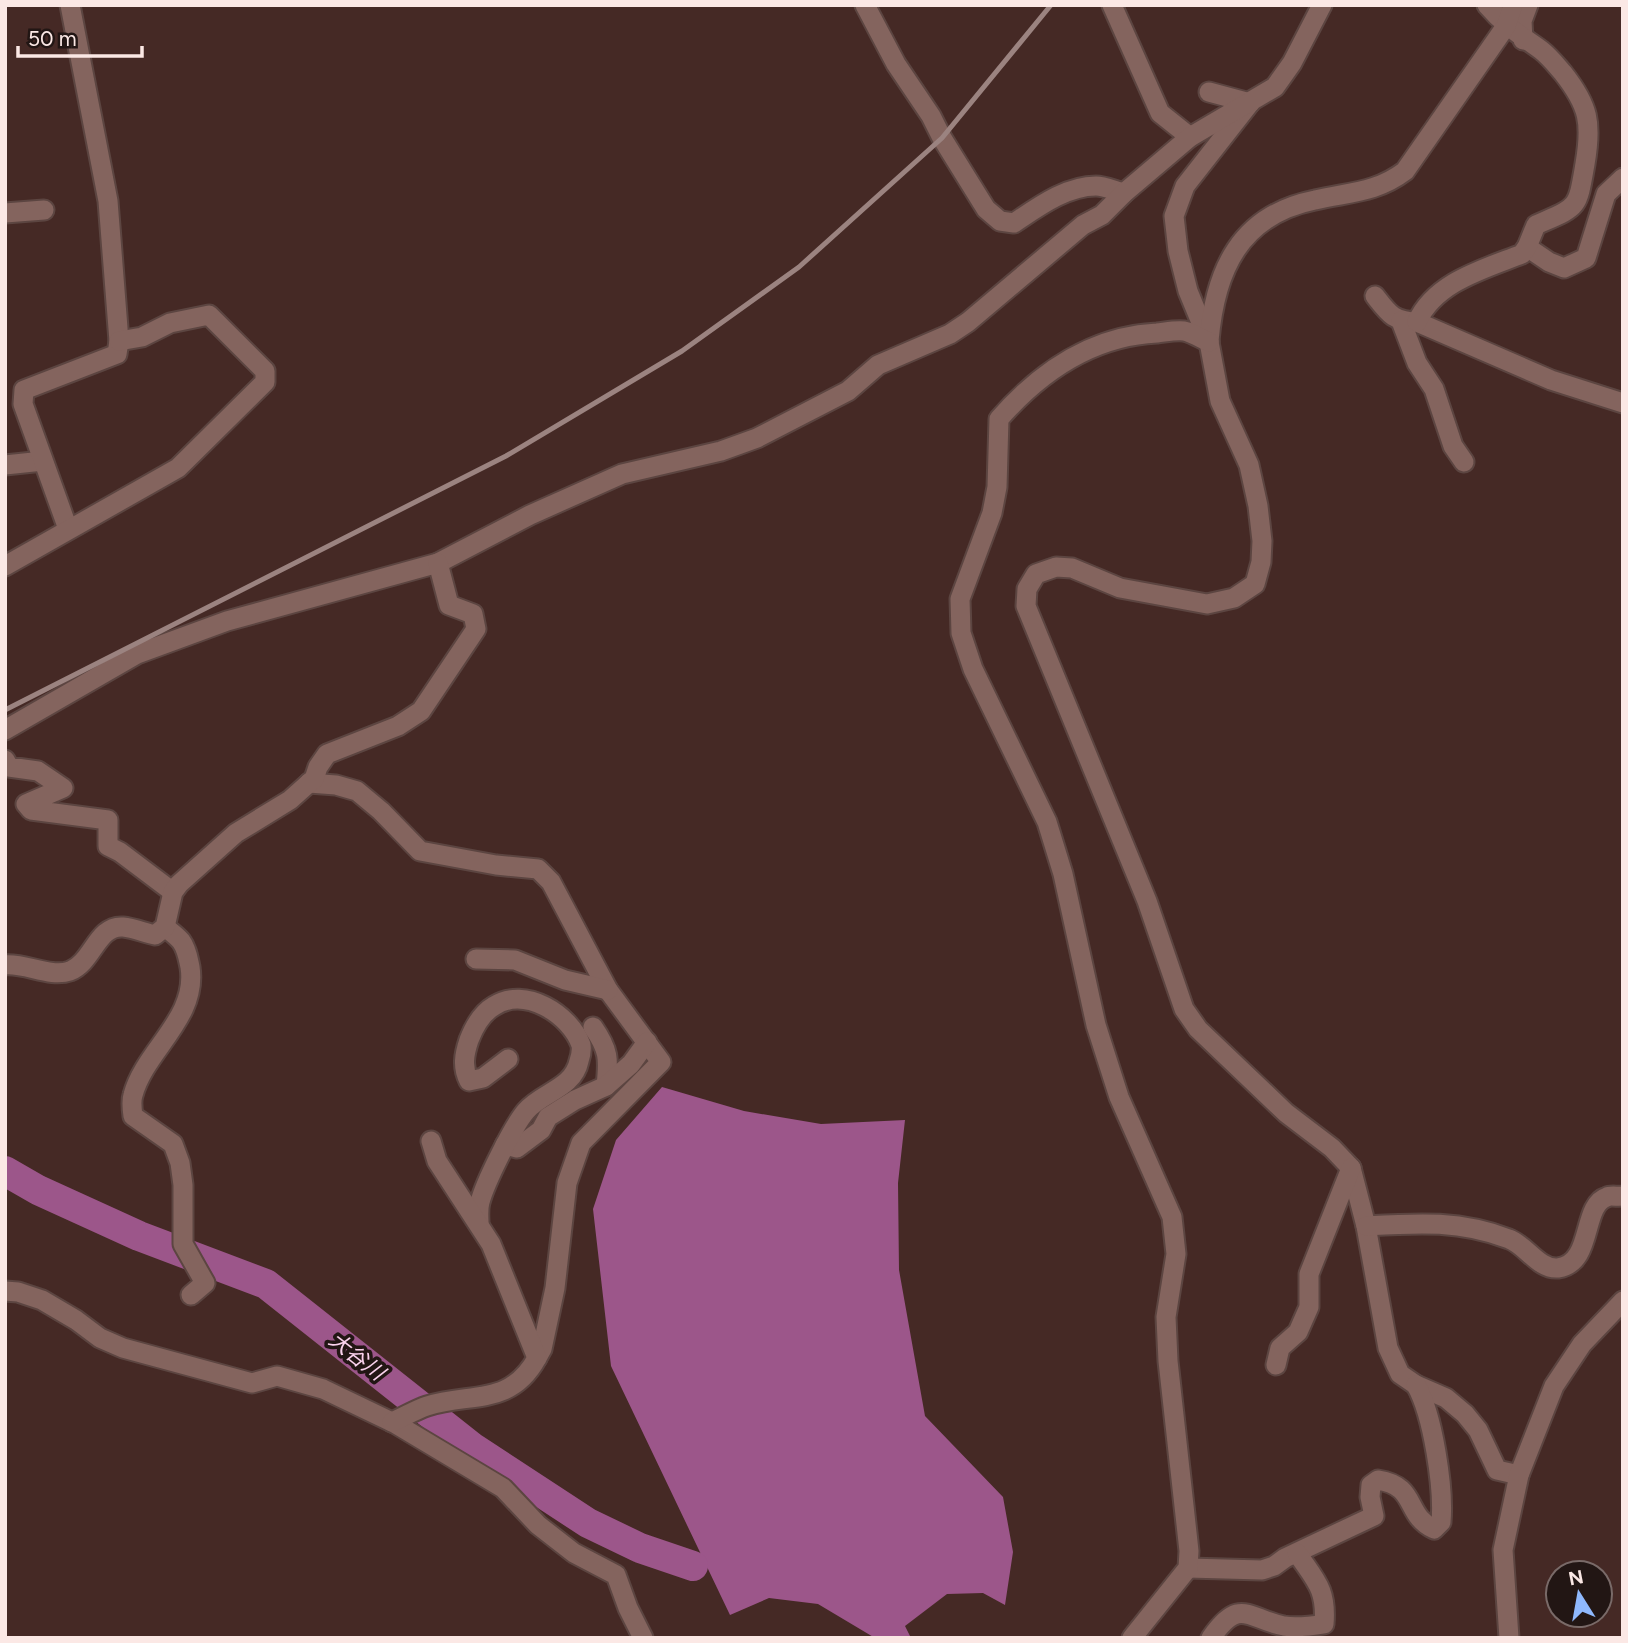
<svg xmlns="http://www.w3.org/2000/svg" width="1628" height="1643" font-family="Figtree,'Noto Sans JP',sans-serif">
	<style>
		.water { fill: #9c568a }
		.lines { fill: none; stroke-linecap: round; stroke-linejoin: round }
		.river { stroke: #9c568a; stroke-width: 30 }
		.minor-casing { stroke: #5c4541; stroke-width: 23 }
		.minor { stroke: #84645e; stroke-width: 19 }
		.rail { stroke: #9b8380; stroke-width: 5 }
		.labels { text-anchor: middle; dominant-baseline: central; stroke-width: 7; stroke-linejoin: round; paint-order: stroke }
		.water-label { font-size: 21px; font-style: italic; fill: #fad2ed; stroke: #221614 }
	</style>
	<rect width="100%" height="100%" fill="#452925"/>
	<polygon class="water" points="662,1087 744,1111 821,1124 905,1120 898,1183 899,1270 925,1416 1003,1497 1013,1552 1005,1605 983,1593 947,1594 905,1626 911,1638 875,1638 818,1604 769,1598 730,1615 611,1366 593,1209 616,1140"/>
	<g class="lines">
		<polyline class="river" points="5,1171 38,1190 139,1236 266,1284 472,1447 588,1523 640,1548 693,1566"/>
		<defs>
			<g id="minor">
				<path d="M865,5L896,64L931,116L942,138L986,209L1000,221L1014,223C1038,207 1066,186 1096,186C1105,186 1115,191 1124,193"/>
				<polyline points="1112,5 1160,113 1190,137"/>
				<polyline points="1523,40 1522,21 1528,5"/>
				<polyline points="1209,92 1250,103"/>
				<polyline points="1250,103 1185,186 1174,216 1178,251 1188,291 1209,342 1220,401 1249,465 1258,506 1262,541 1261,562 1255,584 1234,598 1207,604 1120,588 1072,568 1056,567 1036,574 1027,589 1026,606 1147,901 1184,1009 1198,1029 1286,1113 1332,1148 1351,1168 1366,1226 1388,1348 1400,1374 1416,1385 1446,1398 1465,1414 1478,1430 1497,1470 1519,1475"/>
				<polyline points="5,213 44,210"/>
				<polyline points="1527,247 1549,262 1564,268 1586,258 1606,194 1623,178"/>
				<path d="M1375,296C1389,314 1393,321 1417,322L1551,380L1623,403"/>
				<polyline points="1401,321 1417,363 1434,389 1453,446 1464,462"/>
				<path d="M1417,322C1435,282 1484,269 1522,254L1527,247L1536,225C1579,206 1577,210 1585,164C1592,123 1589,106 1563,73C1556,65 1550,57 1541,50C1520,35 1504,25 1487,5"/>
				<path d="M1209,341C1215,270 1240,215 1315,200C1349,192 1376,193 1405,171L1506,26L1513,5"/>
				<polyline points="5,465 43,461"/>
				<polyline points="68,529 23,404 24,390 117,354 119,341 108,201 70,5"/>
				<polyline points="5,566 178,468 265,382 265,371 209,315 170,323 142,337 119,341"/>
				<polyline points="5,730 137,654 227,621 438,563 530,515 622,474 721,451 757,438 848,391 878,365 950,334 968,322 1083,225 1102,215 1124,193 1190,137 1275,87 1292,63 1322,5"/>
				<polyline points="5,760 9,767 38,771 63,788 26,804 31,810 108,820 108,846 120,852 173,892"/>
				<polyline points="309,783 336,785 357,791 381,811 420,851 496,865 538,869 551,882 608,990 661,1062 581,1143 567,1183 555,1288 542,1349 537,1358"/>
				<path d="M165,927C170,931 177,936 181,941C187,949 188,958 190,967C198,1018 145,1050 133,1095C131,1101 132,1109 133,1116L173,1144L180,1163L183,1185V1244L205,1283L191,1295"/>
				<polyline points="476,959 515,960 565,980 608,990"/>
				<path d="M5,965C26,963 50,978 70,971C93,962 97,925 123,927C134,928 145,933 155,935L165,927L173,892L179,884L236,833L290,800L309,783L314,779L318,767L327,754L398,726L421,711L476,629L473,614L449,605L438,563"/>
				<path d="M593,1027C609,1050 609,1059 606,1086"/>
				<polyline points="505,1145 517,1148 541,1130 548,1117 575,1100 606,1086 631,1064 647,1042"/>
				<path d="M479,1223C479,1217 478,1209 480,1202C485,1183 513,1126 526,1111C542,1092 573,1089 579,1061C581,1055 582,1051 581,1045C570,1014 525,986 494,1006C482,1013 474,1027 469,1040C464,1055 462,1067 469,1081L483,1078L508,1059"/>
				<path d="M1366,1226C1417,1223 1460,1220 1509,1239C1526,1245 1539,1270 1558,1268C1594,1263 1581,1205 1607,1197C1611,1195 1618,1197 1623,1196"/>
				<polyline points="5,1291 18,1292 42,1300 76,1320 100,1338 123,1348 252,1383 277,1376 323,1389 396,1424 503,1488 538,1525 574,1553 616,1575 628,1608 643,1638"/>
				<polyline points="1276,1365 1280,1348 1298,1332 1309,1307 1309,1274 1351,1168"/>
				<path d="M392,1422C404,1417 415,1410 427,1406C471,1392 510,1407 537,1358L491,1244L437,1161L431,1141"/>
				<path d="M1188,1568L1262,1570L1274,1566L1285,1558L1374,1516L1370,1497L1371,1485L1378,1480C1418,1486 1404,1515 1434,1529L1441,1522C1444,1488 1433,1415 1416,1385"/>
				<path d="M1132,1638L1188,1568L1189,1551L1168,1361L1166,1317L1176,1254L1172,1217L1119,1097L1096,1025L1063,874L1047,822L973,669L961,633L960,599L992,513L997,487L999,419C1040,372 1093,336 1157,333C1166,332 1176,330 1184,331C1193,333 1202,339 1209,342"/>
				<path d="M1211,1638C1240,1596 1248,1619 1284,1626C1297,1628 1312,1626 1324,1624C1327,1589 1315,1580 1297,1553"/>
				<polyline points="1509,1638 1503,1550 1519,1475 1554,1386 1582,1344 1623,1301"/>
			</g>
		</defs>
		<use href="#minor" class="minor-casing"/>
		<use href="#minor" class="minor"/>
		<polyline class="rail" points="5,710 506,456 682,351 799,267 942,138 1051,5"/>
	</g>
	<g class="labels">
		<g class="water-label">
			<text transform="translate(357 1356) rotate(38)">大谷川</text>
		</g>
	</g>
	<rect width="1628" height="1643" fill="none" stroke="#fbe8e5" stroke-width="14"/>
	<g transform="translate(1579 1594) rotate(349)"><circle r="33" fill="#221614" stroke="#796a68" stroke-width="2"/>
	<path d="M0-5L12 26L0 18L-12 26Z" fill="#8fb8fd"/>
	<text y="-10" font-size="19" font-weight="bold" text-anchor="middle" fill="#fbe8e5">N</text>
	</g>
	<path d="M18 46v10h124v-10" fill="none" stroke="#fbe8e5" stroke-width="3.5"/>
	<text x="28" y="46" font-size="21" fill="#fbe8e5" stroke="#221614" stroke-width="5" paint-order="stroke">50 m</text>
</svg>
